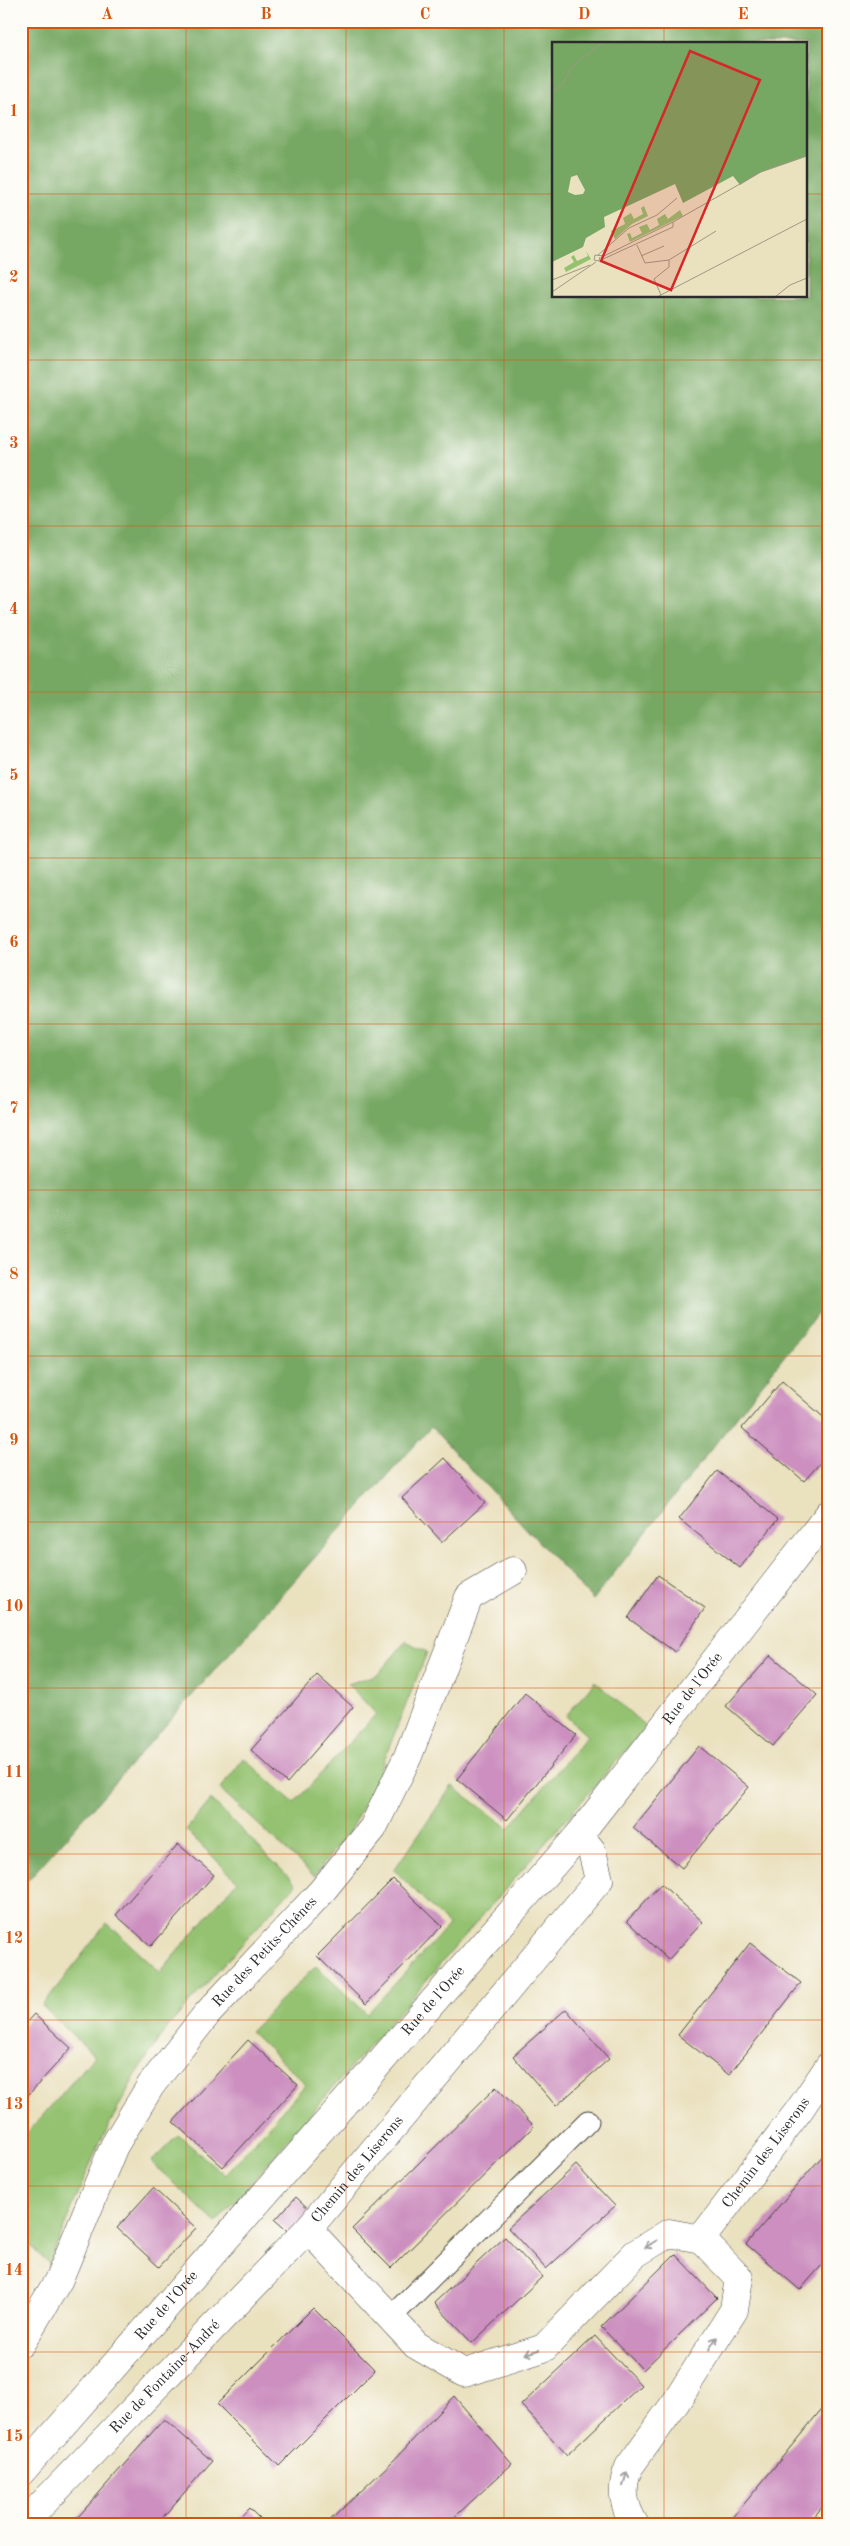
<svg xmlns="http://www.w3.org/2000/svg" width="850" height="2546" font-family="'Old Standard TT',serif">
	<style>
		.green { fill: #94c271; stroke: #60764e }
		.forest { fill: #77a863; stroke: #516a47; fill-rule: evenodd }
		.building { fill: #cc8fbf }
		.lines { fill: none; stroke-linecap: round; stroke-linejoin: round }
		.lane-casing { stroke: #484641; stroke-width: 23 }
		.street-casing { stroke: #484641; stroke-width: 29 }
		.lane { stroke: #fff; stroke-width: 21 }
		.street { stroke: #fff; stroke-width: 28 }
		.oneway { stroke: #a0a0a0 }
		.grid { fill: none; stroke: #d5540f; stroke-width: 1; stroke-opacity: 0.55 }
		.labels { text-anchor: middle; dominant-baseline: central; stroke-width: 4.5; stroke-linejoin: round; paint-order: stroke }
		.street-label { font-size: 15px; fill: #2b2b2b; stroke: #fdfcf7 }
		.inset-road { fill: none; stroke: #9e9884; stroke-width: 1 }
		.view { fill: #d62828; fill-opacity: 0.15; stroke: #d62828; stroke-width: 2.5 }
		.inset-edge { fill: none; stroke: #2b2b2b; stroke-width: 2.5 }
		.neatline { fill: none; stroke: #d5540f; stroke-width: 2 }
		.grid-label { font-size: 16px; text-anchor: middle; font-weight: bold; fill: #d5540f }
	</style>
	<rect width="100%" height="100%" fill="#fdfcf7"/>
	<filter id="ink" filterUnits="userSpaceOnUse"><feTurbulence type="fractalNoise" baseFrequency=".02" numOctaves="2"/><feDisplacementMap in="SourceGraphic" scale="10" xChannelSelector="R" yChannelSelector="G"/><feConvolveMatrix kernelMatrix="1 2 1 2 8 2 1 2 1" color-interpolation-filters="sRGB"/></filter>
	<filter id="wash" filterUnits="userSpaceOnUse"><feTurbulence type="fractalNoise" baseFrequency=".0096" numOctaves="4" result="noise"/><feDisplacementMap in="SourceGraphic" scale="20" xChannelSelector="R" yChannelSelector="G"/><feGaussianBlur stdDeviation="1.12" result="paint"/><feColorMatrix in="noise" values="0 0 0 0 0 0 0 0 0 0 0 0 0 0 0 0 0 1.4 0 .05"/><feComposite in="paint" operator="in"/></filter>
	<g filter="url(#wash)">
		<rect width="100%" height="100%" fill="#eae1bf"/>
		<g class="green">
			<polygon points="406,1641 427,1652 376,1780 349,1832 314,1876 220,1789 244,1758 294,1803 376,1714 348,1684 378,1674"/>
			<polygon points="595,1681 646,1727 216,2223 151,2162 178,2135 225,2175 306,2084 250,2031 316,1966 367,2014 449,1925 394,1870 452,1786 509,1828 587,1736 566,1716"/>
			<polygon points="211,1800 296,1884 165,2030 134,2078 97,2148 49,2264 21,2237 21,2140 95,2056 42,2006 107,1923 160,1972 237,1881 186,1830"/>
		</g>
		<path class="forest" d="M21,21H829V1299L593,1600L431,1427L21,1888ZM554,44H806V296H554Z"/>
		<g id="blocks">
			<g class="building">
				<polygon points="782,1381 829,1422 829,1453 804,1481 742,1428"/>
				<polygon points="445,1458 485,1503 442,1542 402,1498"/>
				<polygon points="717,1471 778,1519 740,1568 679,1519"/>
				<polygon points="658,1575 705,1608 675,1652 628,1618"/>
				<polygon points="771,1655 817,1695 773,1746 726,1706"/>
				<polygon points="317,1675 353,1707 287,1783 251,1750"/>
				<polygon points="525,1693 576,1735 507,1820 457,1779"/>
				<polygon points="699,1746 749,1787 682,1868 633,1828"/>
				<polygon points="178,1844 214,1875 151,1946 116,1915"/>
				<polygon points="393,1879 442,1926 366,2004 317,1956"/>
				<polygon points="661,1884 703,1922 668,1960 627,1921"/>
				<polygon points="750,1943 801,1983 729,2075 678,2035"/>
				<polygon points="566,2009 609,2059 556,2106 513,2056"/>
				<polygon points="34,2014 71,2048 21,2103 21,2028"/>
				<polygon points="248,2040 298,2085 223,2167 173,2122"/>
				<polygon points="496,2087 534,2126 391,2268 352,2229"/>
				<polygon points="825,2153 829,2157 829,2257 800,2290 746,2244"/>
				<polygon points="576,2165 615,2206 546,2269 508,2228"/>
				<polygon points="153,2188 196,2228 159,2267 117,2228"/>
				<polygon points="296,2197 313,2213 293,2236 275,2220"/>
				<polygon points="505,2237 542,2277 472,2343 434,2303"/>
				<polygon points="675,2254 717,2298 643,2370 601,2327"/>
				<polygon points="313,2308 375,2370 279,2466 217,2404"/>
				<polygon points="595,2336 641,2385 567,2455 521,2405"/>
				<polygon points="454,2396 512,2464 446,2525 325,2525 394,2460"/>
				<polygon points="829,2400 829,2499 807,2525 727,2525"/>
				<polygon points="164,2419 212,2461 156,2525 71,2525"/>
				<polygon points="249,2508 266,2525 233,2525"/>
			</g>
		</g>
	</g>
	<g filter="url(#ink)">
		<use href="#blocks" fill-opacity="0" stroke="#484641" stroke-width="1"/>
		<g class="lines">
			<defs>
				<polyline id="lane" points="391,2317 588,2121"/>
				<g id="street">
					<path d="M308,2229L416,2345L464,2373L544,2348L635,2254L669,2233L701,2239L739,2278L734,2310L676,2402L629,2467C620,2488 623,2505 635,2525"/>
					<path id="s1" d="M701,2239L800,2109L829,2066"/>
					<path id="s2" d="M21,2343L59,2279L114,2146L151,2085L207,2014L321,1892L373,1828L408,1756L469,1597L513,1571"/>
					<path id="s3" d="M21,2472L579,1835L829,1514"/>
					<path id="s4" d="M22,2525L308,2229L599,1880L592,1851L579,1835"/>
				</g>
			</defs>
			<use href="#lane" class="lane-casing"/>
			<use href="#street" class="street-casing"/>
			<use href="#lane" class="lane"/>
			<use href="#street" class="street"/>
		</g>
		<defs><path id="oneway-shaft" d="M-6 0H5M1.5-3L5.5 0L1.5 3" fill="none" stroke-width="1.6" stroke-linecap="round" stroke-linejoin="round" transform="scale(1.25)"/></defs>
		<g class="oneway">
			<use href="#oneway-shaft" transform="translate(651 2244) rotate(149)"/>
			<use href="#oneway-shaft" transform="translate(713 2343) rotate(-58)"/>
			<use href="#oneway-shaft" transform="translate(532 2352) rotate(163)"/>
			<use href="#oneway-shaft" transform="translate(625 2479) rotate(-75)"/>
		</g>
	</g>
	<path class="grid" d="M186,21V2525M346,21V2525M504,21V2525M664,21V44M21,194H554M806,194H829M664,296V2525M21,360H829M21,526H829M21,692H829M21,858H829M21,1024H829M21,1190H829M21,1356H829M21,1522H829M21,1688H829M21,1854H829M21,2020H829M21,2186H829M21,2352H829"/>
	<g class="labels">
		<g class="street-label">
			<text stroke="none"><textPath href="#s3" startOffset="1032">Rue de l'Orée</textPath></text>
			<text stroke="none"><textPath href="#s2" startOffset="465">Rue des Petits-Chênes</textPath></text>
			<text stroke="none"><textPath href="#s3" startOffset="626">Rue de l'Orée</textPath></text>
			<text stroke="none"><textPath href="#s1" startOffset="108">Chemin des Liserons</textPath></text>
			<text stroke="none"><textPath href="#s4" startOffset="489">Chemin des Liserons</textPath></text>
			<text stroke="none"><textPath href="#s3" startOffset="221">Rue de l'Orée</textPath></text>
			<text stroke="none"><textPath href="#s4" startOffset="206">Rue de Fontaine-André</textPath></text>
		</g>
	</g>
	<g transform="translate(552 42)">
		<rect width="255" height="255" fill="#eae1bf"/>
		<path d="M92,164L96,174L80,182L63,197L59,189L73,182L71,176L79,171L82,177L91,172L89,166ZM128,168L131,174L78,200L75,192L78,191L80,196L90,191L87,185L95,182L98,188L107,183L105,177L113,172L116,177ZM34,209L39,217L14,230L12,226L22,220L19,215L22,213L25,219L36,214Z" fill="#94c271"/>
		<path d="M0,0H255V114L209,130L188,143L181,134L131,161L123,142L52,175L53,185L34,196L31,205L0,220ZM25,133L33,148L31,152L23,153L16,150L19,135Z" fill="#77a863" fill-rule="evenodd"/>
		<path class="inset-road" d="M0,50L11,42L19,26L50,0M85,203L93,221L117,218V225L102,237L109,253M46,213L77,186L105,173L125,156M89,214L112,204M48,215L47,219L42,218L43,213L52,214L121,180L209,130L255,114M49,218L121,185V180M117,218L164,189M0,238L38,223M0,250L44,220M105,255L255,177M223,255L238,243L255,236"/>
		<path class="view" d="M138,9L208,38L119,248L49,219Z"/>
		<rect width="255" height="255" class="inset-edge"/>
	</g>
	<rect width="850" height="2546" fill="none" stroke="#fdfcf7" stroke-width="55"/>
	<rect x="28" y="28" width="794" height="2490" class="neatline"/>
	<g class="grid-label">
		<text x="107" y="19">A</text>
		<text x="266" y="19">B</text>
		<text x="425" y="19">C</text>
		<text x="584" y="19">D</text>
		<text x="743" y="19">E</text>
		<text x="14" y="116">1</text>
		<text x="14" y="282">2</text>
		<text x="14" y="448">3</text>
		<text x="14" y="614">4</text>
		<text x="14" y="780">5</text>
		<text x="14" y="947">6</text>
		<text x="14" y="1113">7</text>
		<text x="14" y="1279">8</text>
		<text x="14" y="1445">9</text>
		<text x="14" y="1611">10</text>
		<text x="14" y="1777">11</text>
		<text x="14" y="1943">12</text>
		<text x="14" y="2109">13</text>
		<text x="14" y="2275">14</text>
		<text x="14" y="2441">15</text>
	</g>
</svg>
